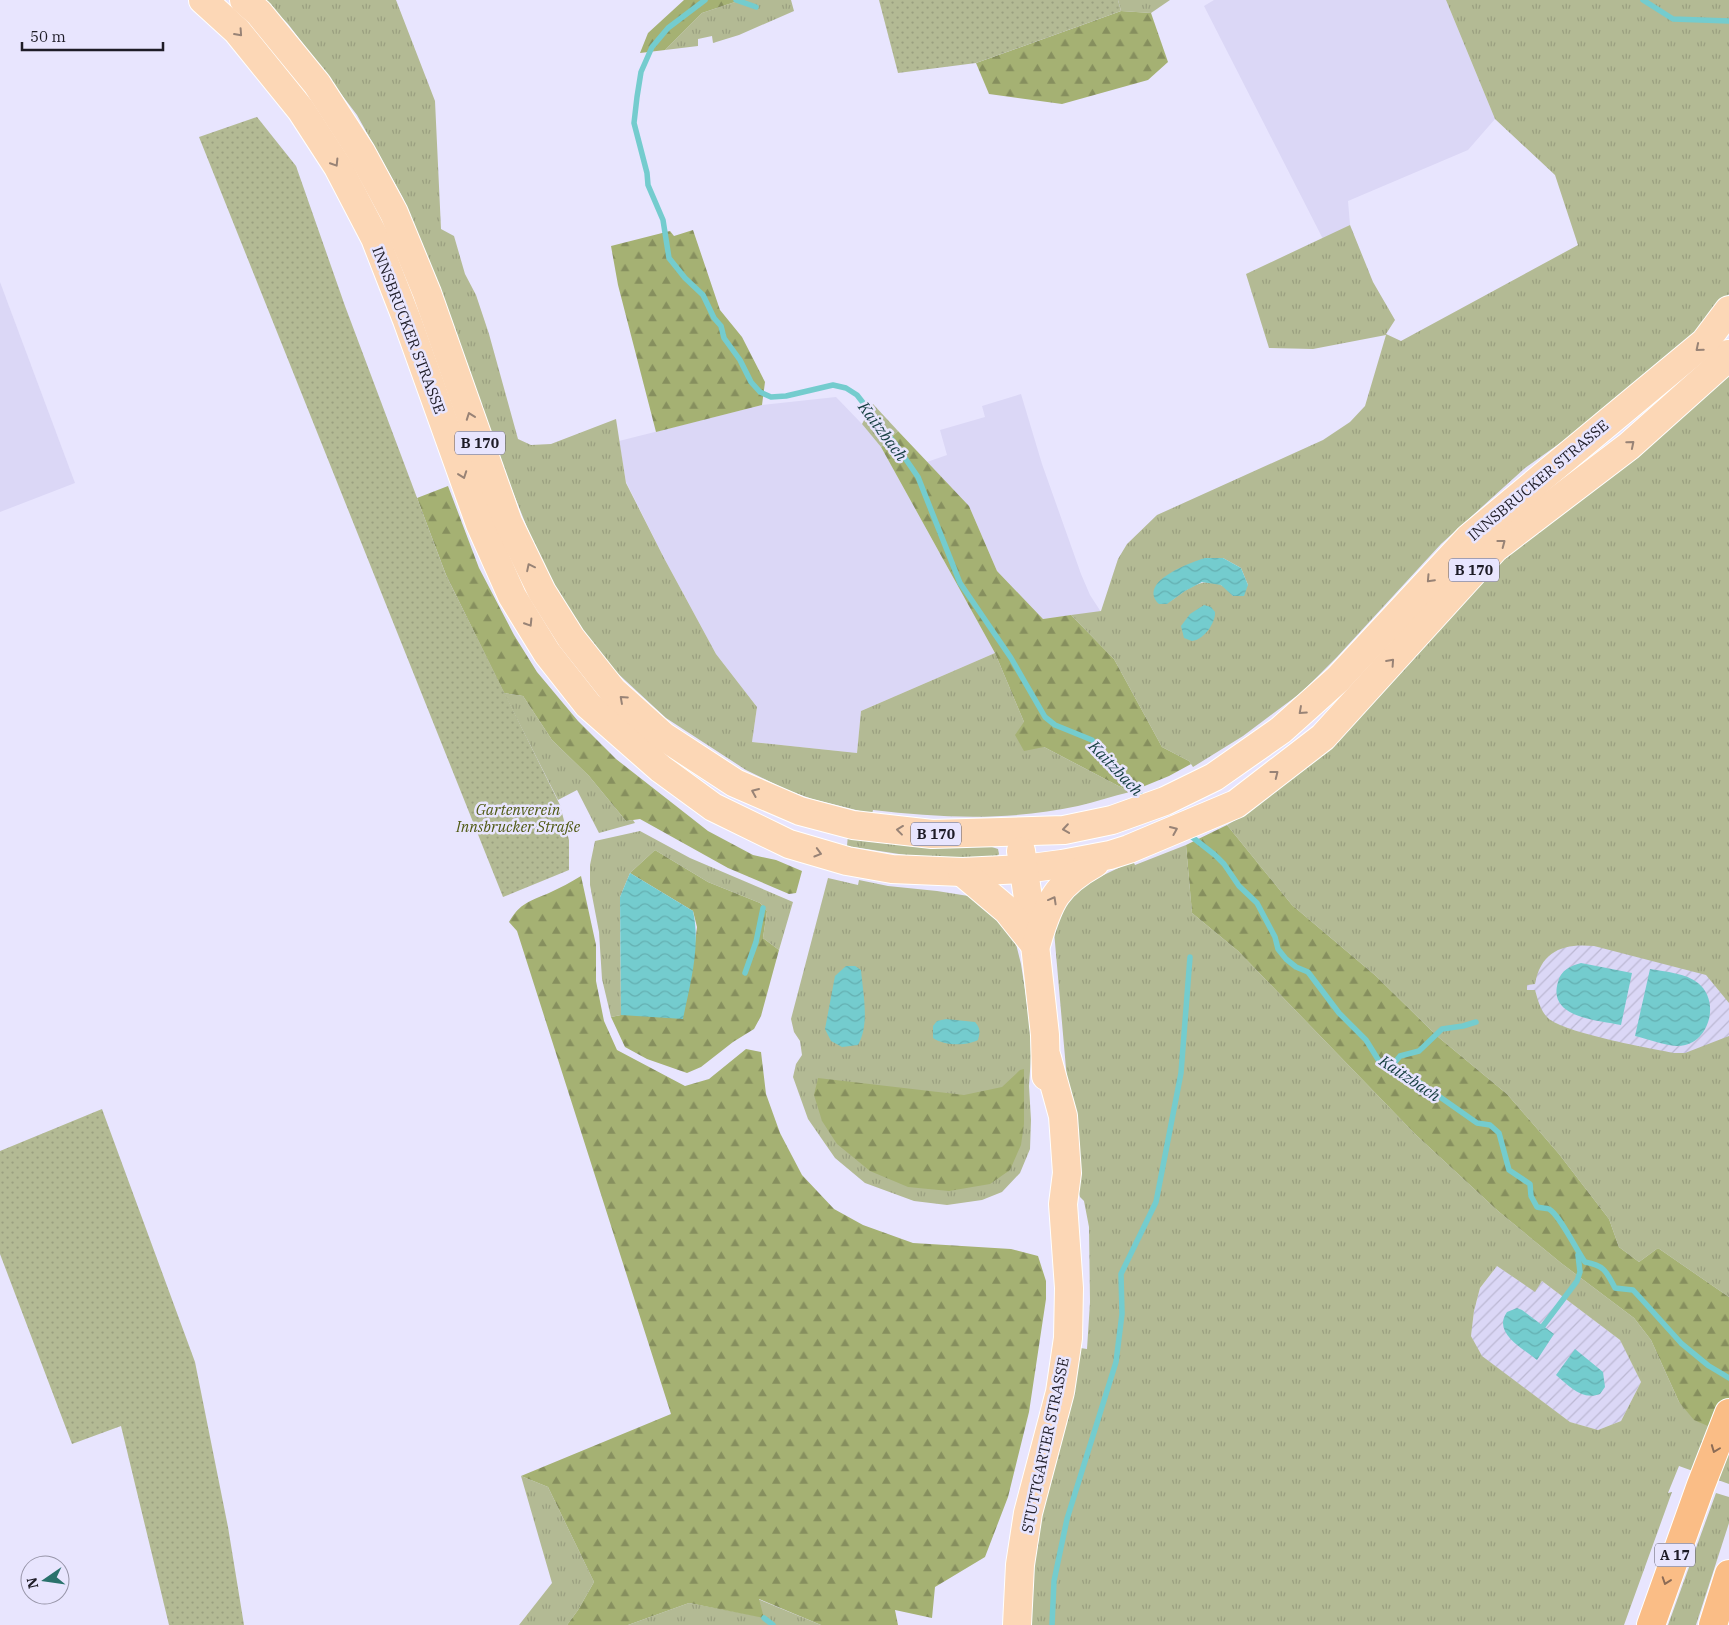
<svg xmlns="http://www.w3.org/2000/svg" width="1729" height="1625" font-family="'IBM Plex Serif',serif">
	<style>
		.built { fill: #dbd7f6 }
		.industrial { fill: url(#industrial-furrows) }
		.grass { fill: url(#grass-tufts); fill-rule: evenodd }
		.forest { fill: url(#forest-firs) }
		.garden { fill: url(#garden-dots) }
		.water { fill: url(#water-waves) }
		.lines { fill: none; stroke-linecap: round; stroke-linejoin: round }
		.stream { stroke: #74ccce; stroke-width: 5.5 }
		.major-casing { stroke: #fff; stroke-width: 30 }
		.highway-casing { stroke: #fff; stroke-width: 30 }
		.major { stroke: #fcd7b6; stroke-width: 28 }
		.highway { stroke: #fabd86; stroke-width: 28 }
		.oneway { stroke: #988376 }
		.oneway2 { stroke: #8c6c56 }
		.labels { text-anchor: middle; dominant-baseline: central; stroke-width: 5; stroke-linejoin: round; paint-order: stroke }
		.shield { fill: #e8e5fe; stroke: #5b5868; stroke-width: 1 }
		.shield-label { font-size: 14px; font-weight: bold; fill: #1e1c27 }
		.street-label { font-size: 15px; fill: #1e1c27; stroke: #e8e5fe }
		.park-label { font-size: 15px; font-style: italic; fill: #505a14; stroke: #e8e5fe }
		.water-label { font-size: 16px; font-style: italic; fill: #143d3f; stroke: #e8e5fe }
	</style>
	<defs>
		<pattern id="industrial-furrows" width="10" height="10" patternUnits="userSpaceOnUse" patternTransform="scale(1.25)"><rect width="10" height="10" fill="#dbd7f6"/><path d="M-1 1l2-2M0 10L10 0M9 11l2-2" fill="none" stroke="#bcb8d3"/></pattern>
		<pattern id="grass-tufts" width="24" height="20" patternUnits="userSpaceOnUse" patternTransform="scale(1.25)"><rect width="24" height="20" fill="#b3ba94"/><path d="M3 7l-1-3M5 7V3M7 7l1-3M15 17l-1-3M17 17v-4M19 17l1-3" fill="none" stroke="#9a9f80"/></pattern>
		<pattern id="forest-firs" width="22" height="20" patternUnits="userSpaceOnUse" patternTransform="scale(1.25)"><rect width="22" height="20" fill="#a5b173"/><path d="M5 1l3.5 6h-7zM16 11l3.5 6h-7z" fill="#868f5e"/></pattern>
		<pattern id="garden-dots" width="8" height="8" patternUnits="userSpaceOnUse" patternTransform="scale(1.25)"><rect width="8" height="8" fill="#b3ba94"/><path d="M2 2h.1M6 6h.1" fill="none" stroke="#9a9f80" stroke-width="1.8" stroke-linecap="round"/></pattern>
		<pattern id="water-waves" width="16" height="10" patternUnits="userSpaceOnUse" patternTransform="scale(1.25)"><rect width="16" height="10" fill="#74ccce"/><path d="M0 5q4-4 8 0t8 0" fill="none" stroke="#64afb1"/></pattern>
	</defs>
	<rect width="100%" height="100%" fill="#e8e5fe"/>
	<g class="built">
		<polygon points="1214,0 1446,0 1495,119 1468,150 1348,201 1350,225 1323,239 1204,6"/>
		<polygon points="0,282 75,483 0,512"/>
		<polygon points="1021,394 1042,464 1081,574 1090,595 1101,612 1043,619 997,571 969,506 927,462 947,455 940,430 985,417 982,406"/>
		<polygon points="836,397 862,424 881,447 995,653 861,711 857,753 752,742 757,707 716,654 664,558 626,482 619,441 762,405"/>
	</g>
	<g class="industrial">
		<polygon points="1572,930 1729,961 1729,1058 1719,1064 1557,1035 1512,998 1526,972"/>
		<polygon points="1497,1266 1534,1291 1542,1281 1620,1340 1641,1382 1621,1421 1598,1430 1570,1422 1481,1356 1471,1336 1474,1311 1480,1288"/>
	</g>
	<g class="grass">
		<path d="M264,0H396L435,101L441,229L454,236L465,274L476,295L489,334L518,439L531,445L551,444L616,419L626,483L664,558L716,654L757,707L752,742L857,753L861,711L995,653L1024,722L1044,747L1130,792C1113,796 1095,802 1078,806C1010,821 941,818 873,810L872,814L812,799L787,790L746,770L666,718L613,669L567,609L539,557L502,465L438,288L403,198L357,115L288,24Z"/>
		<polygon points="741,0 791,0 794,11 739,35 713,43 712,36 698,39 698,46 665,50 702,13"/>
		<polygon points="1118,0 1170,0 1151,13 1121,11"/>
		<path d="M1446,0H1729V294L1719,307L1675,354L1601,414L1525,468L1441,544L1337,657L1302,692L1243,736L1193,767L1189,761L1162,747L1114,659L1071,615L1101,611L1118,559L1127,544L1157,515L1323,440L1350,422L1365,406L1386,335L1313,349L1269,348L1246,274L1350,225L1373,282L1395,320L1386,334L1401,341L1578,245L1555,175L1495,119ZM1223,558L1241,568L1248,585L1233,596C1230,593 1226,587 1221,585C1202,575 1182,593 1167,604Z"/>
		<path d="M1729,373V1003L1706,975L1594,946C1563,943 1541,951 1535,984L1527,985V990H1535C1538,1000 1540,1010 1548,1018C1564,1033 1649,1048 1674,1053H1685L1729,1036V1297L1658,1248L1639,1262L1619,1247L1609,1219L1559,1154L1507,1094L1437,1036L1376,976L1292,905L1227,825L1249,812L1247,808L1504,555Z"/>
		<polygon points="873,404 898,431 881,447 862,424"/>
		<polygon points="504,693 523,696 552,740 589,776 626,821 633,820 635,823 599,833 577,790 558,800"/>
		<polygon points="640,831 690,858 793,902 779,950 763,938 767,911 760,903 708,882 655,850 630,873 620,897 621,1015 611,1017 602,979 599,932 590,885 590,865 595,841"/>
		<polygon points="848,835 986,845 998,849 999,854 996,858 989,860 912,856 847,846"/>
		<path d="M1186,845L1192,913L1238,951L1415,1134L1498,1211L1561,1263L1634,1318L1651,1340L1679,1402L1729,1435V1484L1679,1466L1668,1493L1672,1492L1624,1625H1028V1564L1080,1348L1087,1349L1090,1302L1089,1227L1084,1201L1080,1197L1076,1183L1054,931L1066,893L1133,861L1135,865ZM1497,1266L1535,1292L1542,1281L1620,1340L1641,1382L1621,1421L1598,1430L1570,1422L1482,1356L1471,1336L1474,1311L1480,1288Z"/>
		<polygon points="828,878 858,885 859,880 888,886 937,891 981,898 1013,932 1021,964 1030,1021 1031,1056 1029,1086 1031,1120 1030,1149 1020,1173 1002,1192 982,1200 947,1205 914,1201 865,1183 835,1158 808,1119 793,1077 796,1064 802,1055 800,1041 794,1032 791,1019"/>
		<polygon points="521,1476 548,1487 594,1582 578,1610 567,1625 519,1625 552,1583"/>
		<polygon points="1716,1493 1729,1497 1729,1523 1696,1625 1668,1625"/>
		<polygon points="758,1599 821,1625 628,1625 689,1603 763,1617"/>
	</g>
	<g class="forest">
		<polygon points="684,0 741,0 702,13 665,50 640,53 648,33"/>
		<polygon points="1121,11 1151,13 1168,62 1148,80 1062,104 989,94 976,63"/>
		<polygon points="693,230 720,310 742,337 765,382 762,405 656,432 618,285 611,246 670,231 674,236"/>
		<polygon points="898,431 969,506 997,571 1043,619 1071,615 1114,659 1162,747 1189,761 1191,764 1169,776 1130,792 1044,747 1024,751 1015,735 1024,722 995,653 881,447"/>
		<polygon points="448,486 479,568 514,635 537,672 578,721 616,759 708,831 753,855 776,860 802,871 796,893 789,894 728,868 640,819 626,821 589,776 552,740 523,696 504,693 446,575 417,498"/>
		<polygon points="1227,825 1292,905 1376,976 1437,1036 1507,1094 1559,1154 1609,1219 1619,1247 1639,1262 1658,1248 1729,1297 1729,1435 1694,1420 1679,1402 1651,1340 1634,1318 1561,1263 1498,1211 1415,1134 1238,951 1192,913 1186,845"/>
		<polygon points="655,850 708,882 760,903 767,911 763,938 779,950 761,1016 754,1029 733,1042 701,1067 687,1073 647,1059 625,1047 611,1017 621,1015 691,976 697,927 693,911 630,873"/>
		<path d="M581,876L596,945V981L604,1021L617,1050L685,1086L709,1079L746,1049L761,1052L766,1094L780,1133L802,1175L834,1209L863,1225L913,1243L1011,1249L1038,1256L1046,1281V1299L1029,1412L1008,1497L985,1557L935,1587L932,1618L895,1610L898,1625H821L759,1599L764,1618L689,1603L628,1625H567L578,1610L594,1582L548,1487L521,1476L671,1414L517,931L509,922C520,903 530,901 549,893C560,888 571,882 581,876Z"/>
		<polygon points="1024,1069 1024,1124 1021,1145 1010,1170 990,1184 949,1191 908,1187 870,1171 837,1144 822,1121 814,1095 818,1078 964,1095 1002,1087 1020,1070"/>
	</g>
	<g class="garden">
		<polygon points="879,0 1118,0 1121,11 976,63 898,73"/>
		<polygon points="257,117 296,166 345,306 446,575 560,805 569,840 569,870 503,897 199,137"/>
		<polygon points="102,1109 195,1362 228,1527 244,1625 169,1625 121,1426 72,1444 0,1254 0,1151"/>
	</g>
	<g class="water">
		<path d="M1205,558H1223L1241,568L1248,585L1244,596H1233L1221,585L1202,582L1185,591L1167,604H1159C1137,582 1189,563 1205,558Z"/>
		<path d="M1204,605L1211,607L1215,612C1216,622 1204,640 1192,641C1191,641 1185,638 1184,638L1181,626L1190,614Z"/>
		<path d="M630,873L693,911C701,946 690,984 683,1019L621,1015L620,897Z"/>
		<path d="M1581,963L1632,973L1621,1025C1598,1020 1547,1018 1558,982C1561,970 1570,966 1581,963Z"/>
		<path d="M846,966H855L861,970C863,994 870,1024 858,1045L842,1047L831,1041L825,1029L835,976Z"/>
		<path d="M1650,969C1666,972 1686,973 1698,983C1722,1002 1708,1047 1677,1046C1663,1045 1648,1039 1635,1036Z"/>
		<path d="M946,1019L975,1022C981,1029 980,1032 978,1040C967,1046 944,1046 933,1038V1026L937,1021Z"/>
		<path d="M1517,1308L1522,1310L1554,1334L1537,1360C1523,1348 1492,1333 1507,1312Z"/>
		<path d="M1575,1349L1603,1372L1605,1387L1600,1394C1582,1401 1569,1386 1556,1375Z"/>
	</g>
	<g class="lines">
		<g class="stream">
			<polyline points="705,0 668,28 652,47 641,72 637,97 634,123 647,173 648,185 663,220 669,258 685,278 703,295 714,318 721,326 724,338 740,360 751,382 760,392 771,397 786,396 833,385 846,388 857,395 896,445 918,477 960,583 1011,658 1045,717 1055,725 1092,740 1100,749 1123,781 1147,800"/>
			<polyline points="736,0 756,7"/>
			<polyline points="1643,0 1673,19 1729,21"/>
			<path d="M1187,833L1215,855L1224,864L1239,886L1257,903L1275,937L1278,949L1286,959L1296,967L1308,972L1339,1013L1366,1040L1379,1061L1403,1071L1477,1123L1490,1125L1499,1133L1509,1170L1530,1184L1531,1196L1537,1207C1541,1208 1546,1208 1549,1209C1559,1214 1577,1251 1585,1262C1605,1266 1606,1271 1615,1288L1633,1290L1645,1303L1681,1343L1709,1366L1729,1378"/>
			<polyline points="745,973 756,942 763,908"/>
			<polyline points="1391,1067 1400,1056 1419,1051 1442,1029 1463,1026 1476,1022"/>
			<polyline points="1543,1326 1577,1281 1580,1272 1578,1255"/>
			<polyline points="764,1618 773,1625"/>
			<polyline points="1052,1625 1054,1581 1067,1519 1116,1362 1122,1314 1121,1274 1156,1202 1181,1073 1190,957"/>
		</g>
		<defs>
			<g id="major">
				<polyline points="203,0 237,31 301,110 338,167 375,238 407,320 480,524 512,596 547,653 588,705 661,769 713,807 789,844 847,861 892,869 962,872 1024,869 1062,864 1110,855 1129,849 1236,804 1323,737 1495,548 1629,446 1722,363 1729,354"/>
				<polyline points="244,0 259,13 317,84 361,152 394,213 427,293 508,522 542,592 571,638 613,691 663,736 735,783 800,811 853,825 932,834 1064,830 1112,820 1165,801 1214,777 1281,730 1338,679 1469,538 1705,342 1729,310"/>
				<polyline points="1021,851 1035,945 1045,1035 1046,1076"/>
				<polyline points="962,872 1007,910 1035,945"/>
				<path d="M1037,942C1049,901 1056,885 1095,863"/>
				<polyline points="1017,1625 1020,1565 1028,1513 1060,1392 1068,1338 1069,1288 1063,1204 1067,1173 1063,1116 1047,1058"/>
			</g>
			<g id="highway">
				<polyline points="1651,1625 1701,1485 1729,1413"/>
				<polyline points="1713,1625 1729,1574"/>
			</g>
		</defs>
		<use href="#major" class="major-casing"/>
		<use href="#highway" class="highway-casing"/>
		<use href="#major" class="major"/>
		<use href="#highway" class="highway"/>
	</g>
	<defs><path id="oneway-chevron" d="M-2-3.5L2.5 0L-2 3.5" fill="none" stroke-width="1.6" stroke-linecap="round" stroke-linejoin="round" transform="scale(1.25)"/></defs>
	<g class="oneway">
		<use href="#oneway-chevron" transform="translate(239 33) rotate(48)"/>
		<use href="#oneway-chevron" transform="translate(335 163) rotate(58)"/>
		<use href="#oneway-chevron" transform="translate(1699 348) rotate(140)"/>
		<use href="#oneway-chevron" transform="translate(470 416) rotate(-110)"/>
		<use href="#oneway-chevron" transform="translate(1631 444) rotate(-40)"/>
		<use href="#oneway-chevron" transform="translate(463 475) rotate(70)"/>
		<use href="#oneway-chevron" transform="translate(1502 543) rotate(-37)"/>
		<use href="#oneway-chevron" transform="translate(530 567) rotate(-116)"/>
		<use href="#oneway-chevron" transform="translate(1430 579) rotate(133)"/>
		<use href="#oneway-chevron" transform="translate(529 623) rotate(58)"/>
		<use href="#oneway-chevron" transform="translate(1391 662) rotate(-48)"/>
		<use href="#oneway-chevron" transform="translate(623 699) rotate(-138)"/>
		<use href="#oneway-chevron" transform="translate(1302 711) rotate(138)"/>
		<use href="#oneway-chevron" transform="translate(1275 774) rotate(-38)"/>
		<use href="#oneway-chevron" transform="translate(755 792) rotate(-157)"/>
		<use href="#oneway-chevron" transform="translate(1066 829) rotate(172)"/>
		<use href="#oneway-chevron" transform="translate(900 830) rotate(-173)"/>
		<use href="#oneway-chevron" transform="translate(1174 830) rotate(-23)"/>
		<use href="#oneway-chevron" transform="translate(818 853) rotate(16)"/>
		<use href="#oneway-chevron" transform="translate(1053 900) rotate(-61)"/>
	</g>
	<g class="oneway2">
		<use href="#oneway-chevron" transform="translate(1715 1449) rotate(111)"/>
		<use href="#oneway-chevron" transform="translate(1666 1581) rotate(109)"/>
	</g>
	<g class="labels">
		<g class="shield">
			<rect x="455" y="431.5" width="50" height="23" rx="4"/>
			<rect x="1449" y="558.5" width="50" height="23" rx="4"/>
			<rect x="911" y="822.5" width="50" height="23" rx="4"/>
			<rect x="1655" y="1543.5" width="40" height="23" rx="4"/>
		</g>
		<g class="shield-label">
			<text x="480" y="443">B 170</text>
			<text x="1474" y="570">B 170</text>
			<text x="936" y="834">B 170</text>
			<text x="1675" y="1555">A 17</text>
		</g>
		<g class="street-label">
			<text transform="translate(409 330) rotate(69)">INNSBRUCKER STRASSE</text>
			<text transform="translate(1538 480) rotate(-40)">INNSBRUCKER STRASSE</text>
			<text transform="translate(1045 1445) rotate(-78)">STUTTGARTER STRASSE</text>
		</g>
		<g class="park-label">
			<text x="518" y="809">Gartenverein<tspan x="518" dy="17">Innsbrucker Straße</tspan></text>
		</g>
		<g class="water-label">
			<text transform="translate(883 431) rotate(53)">Kaitzbach</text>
			<text transform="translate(1116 768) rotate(46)">Kaitzbach</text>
			<text transform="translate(1410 1078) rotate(34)">Kaitzbach</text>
		</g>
	</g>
	<g transform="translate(45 1580) rotate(257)"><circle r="24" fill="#e8e5fe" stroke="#9795a8"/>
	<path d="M0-4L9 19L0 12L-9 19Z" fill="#2a726c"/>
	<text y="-8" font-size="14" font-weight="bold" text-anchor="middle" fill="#1e1c27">N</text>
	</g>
	<path d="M22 42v8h141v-8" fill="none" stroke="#1e1c27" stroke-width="2.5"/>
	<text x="30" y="42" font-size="15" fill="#1e1c27" stroke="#e8e5fe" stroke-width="4" paint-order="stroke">50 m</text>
</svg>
